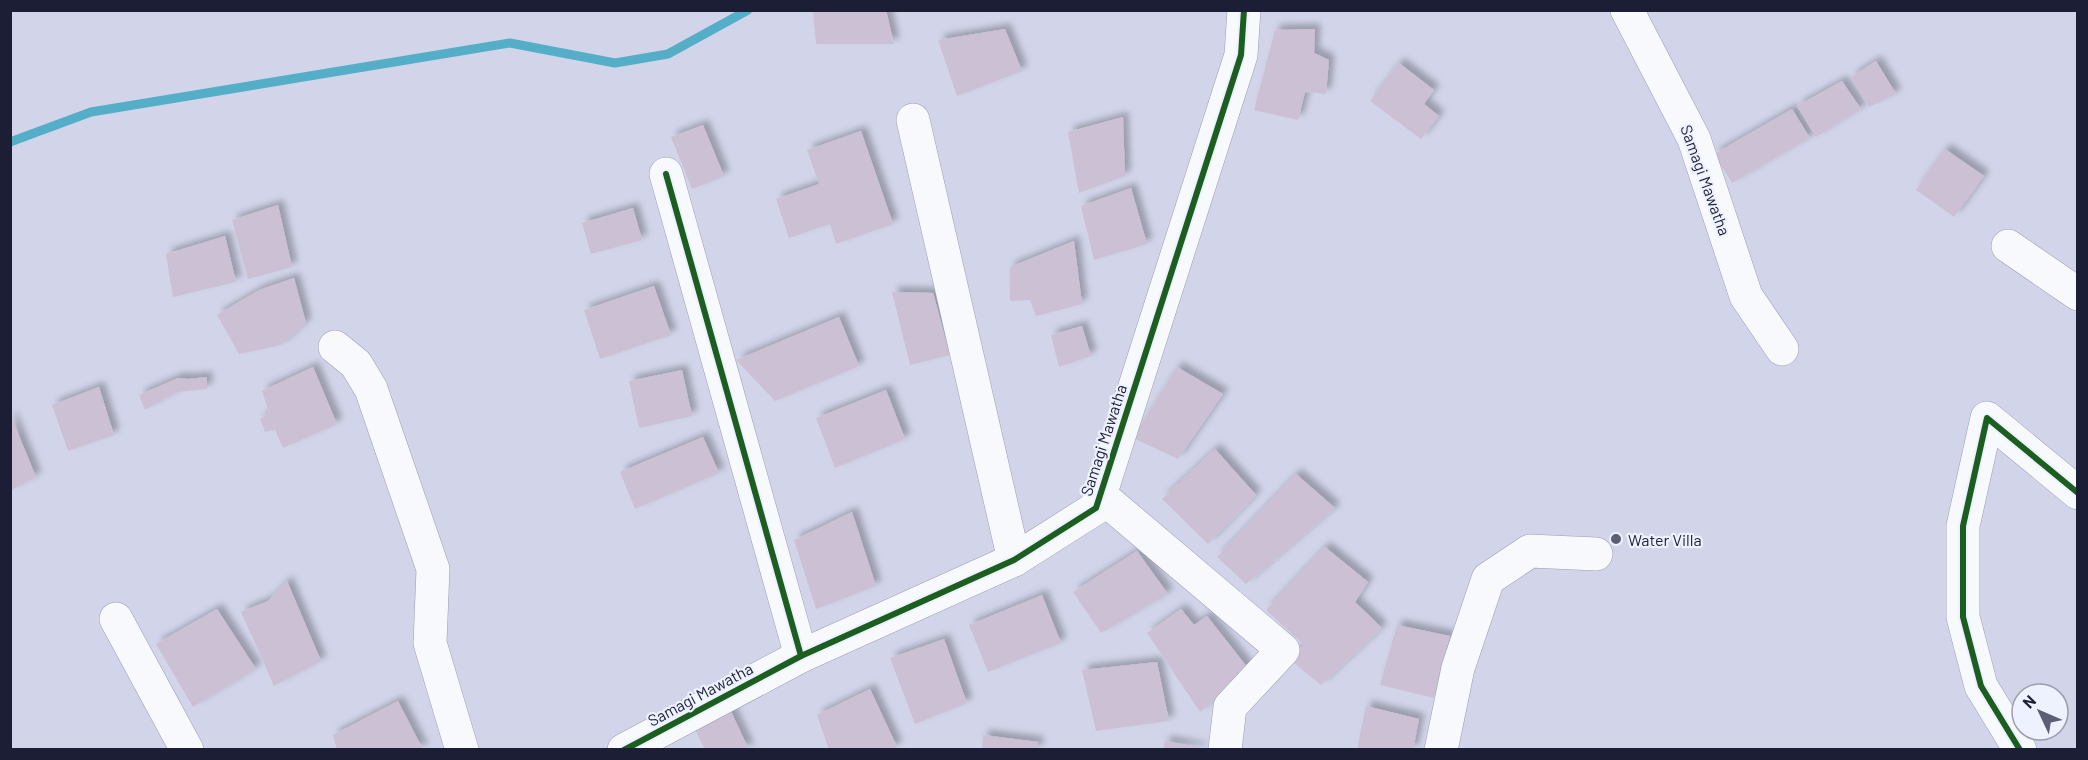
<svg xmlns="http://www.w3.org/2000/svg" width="2088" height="760" font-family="Barlow,sans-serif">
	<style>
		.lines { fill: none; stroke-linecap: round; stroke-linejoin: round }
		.stream { stroke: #55aec8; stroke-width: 9 }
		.building { fill: #ccc0d4; filter: url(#shadow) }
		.street-casing { stroke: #9b9db2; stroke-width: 34 }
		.street { stroke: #f8f9fc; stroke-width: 33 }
		.cycleway-casing { stroke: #eef1fe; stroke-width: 10 }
		.cycleway { stroke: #1b5e20; stroke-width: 6 }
		.poi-dot { fill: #5c5e75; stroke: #eef1fe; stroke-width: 2 }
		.labels { text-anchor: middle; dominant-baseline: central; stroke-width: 4.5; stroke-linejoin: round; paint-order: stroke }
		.street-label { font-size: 16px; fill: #1c1e36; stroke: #eef1fe }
		.poi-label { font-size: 16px; fill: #1c1e36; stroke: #eef1fe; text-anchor: start }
	</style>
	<defs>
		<filter id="shadow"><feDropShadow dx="5.5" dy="-5.5" stdDeviation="3" flood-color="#0004"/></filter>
	</defs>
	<rect width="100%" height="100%" fill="#d2d5ea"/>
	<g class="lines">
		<polyline class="stream" points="10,142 91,112 510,43 615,63 668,54 748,10"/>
	</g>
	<g class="building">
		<polygon points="813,10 886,10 894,44 816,44"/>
		<polygon points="1005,29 1022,71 957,96 938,40"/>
		<polygon points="1315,29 1314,53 1329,60 1326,94 1305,92 1298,120 1254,110 1275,30"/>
		<polygon points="1876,61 1896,94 1869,107 1851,77"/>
		<polygon points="1399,63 1434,90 1424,104 1439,116 1421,139 1370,101"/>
		<polygon points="1842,81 1861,109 1816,137 1797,106"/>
		<polygon points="1792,109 1810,138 1732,183 1714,154"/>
		<polygon points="1123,117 1125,176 1079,193 1068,132"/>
		<polygon points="703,125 724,176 692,189 671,137"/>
		<polygon points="861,131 893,224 836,244 830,224 789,238 776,199 819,184 807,150"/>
		<polygon points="1945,149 1984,176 1954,217 1916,190"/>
		<polygon points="1131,188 1147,244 1094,260 1081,206"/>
		<polygon points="278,205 292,267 248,279 232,220"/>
		<polygon points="633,208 642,240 591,254 582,223"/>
		<polygon points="225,236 236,282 173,297 166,254"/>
		<polygon points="1074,241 1082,304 1036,316 1030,300 1010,301 1010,267"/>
		<polygon points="294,278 306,323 281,345 239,354 217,315 259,290"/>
		<polygon points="654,286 671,335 600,359 584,310"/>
		<polygon points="892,292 933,293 950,355 910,365"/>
		<polygon points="839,317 859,366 775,401 736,360"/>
		<polygon points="1082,326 1091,356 1059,367 1051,335"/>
		<polygon points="313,367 337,424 283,448 275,430 265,432 260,419 269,413 262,391"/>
		<polygon points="1177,367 1223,394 1178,459 1133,438"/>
		<polygon points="682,370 692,416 639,428 629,381"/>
		<polygon points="207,377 207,389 177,392 145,410 139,395 178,378 189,379"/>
		<polygon points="99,387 114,435 68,451 52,405"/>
		<polygon points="886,390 905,439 835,468 816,418"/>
		<polygon points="10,414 36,477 10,491"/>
		<polygon points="703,437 719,473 635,509 620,472"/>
		<polygon points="1215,449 1256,495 1208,544 1162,499"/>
		<polygon points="1296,474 1335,508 1246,584 1217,557"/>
		<polygon points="852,512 876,586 816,609 794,540"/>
		<polygon points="1325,547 1368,582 1355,602 1382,628 1321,685 1288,658 1304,645 1266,610"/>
		<polygon points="1137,551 1168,594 1101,633 1073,592"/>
		<polygon points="287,581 321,661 274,686 241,612 268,601"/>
		<polygon points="1042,595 1061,643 988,672 969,625"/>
		<polygon points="217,609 256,669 193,707 156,644"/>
		<polygon points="1181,609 1194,625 1207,616 1251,672 1200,712 1147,633"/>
		<polygon points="1397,625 1450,636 1434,698 1380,685"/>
		<polygon points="944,639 967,703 915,724 890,658"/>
		<polygon points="1157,662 1169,721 1096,731 1082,670"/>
		<polygon points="870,689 897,747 891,750 829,750 817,715"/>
		<polygon points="398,701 423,750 337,750 333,735"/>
		<polygon points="728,705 749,750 705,750 691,721"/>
		<polygon points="1366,706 1419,719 1413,750 1357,750"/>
		<polygon points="983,735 1038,742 1038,750 982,750"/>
		<polygon points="1165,741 1202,748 1202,750 1163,750"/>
	</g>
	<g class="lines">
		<defs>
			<g id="street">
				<polyline points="1627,10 1694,139 1746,296 1782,349"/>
				<polyline points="913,120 1014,560"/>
				<polyline points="666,174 801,656"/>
				<polyline points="2008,246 2078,294"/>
				<polyline points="335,347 356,364 371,389 433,569 430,643 462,750"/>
				<polyline points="1100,495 1283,650 1230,707 1225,750"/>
				<polyline points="116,619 187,750"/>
				<polyline points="624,750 801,656 1014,560 1096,508 1241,55 1244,10"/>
				<polyline points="1441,750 1458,668 1488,579 1530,551 1596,554"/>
				<polyline points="2020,750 1981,686 1963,617 1963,526 1987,418 2078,493"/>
			</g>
		</defs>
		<use href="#street" class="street-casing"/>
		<use href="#street" class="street"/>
		<defs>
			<g id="cycleway">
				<polyline points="666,174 801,656"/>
				<polyline points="624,750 801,656 1014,560 1096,508 1241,55 1244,10"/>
				<polyline points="2020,750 1981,686 1963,617 1963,526 1987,418 2078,493"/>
			</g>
		</defs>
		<use href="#cycleway" class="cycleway-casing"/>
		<use href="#cycleway" class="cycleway"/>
	</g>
	<circle class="poi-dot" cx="1616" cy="539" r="6"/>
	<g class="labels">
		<g class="street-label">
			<text transform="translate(1706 180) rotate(70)">Samagi Mawatha</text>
			<text transform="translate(1103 440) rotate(-72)">Samagi Mawatha</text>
			<text transform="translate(700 694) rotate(-28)">Samagi Mawatha</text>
		</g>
		<g class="poi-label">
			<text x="1628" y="539">Water Villa</text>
		</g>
	</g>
	<rect width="2088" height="760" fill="none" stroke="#1c1e36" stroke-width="24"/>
	<g transform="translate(2040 712) rotate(314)"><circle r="28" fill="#eef1fe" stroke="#9a9dae" stroke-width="1.5"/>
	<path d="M0-4.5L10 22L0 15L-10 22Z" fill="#5c5e75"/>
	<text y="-9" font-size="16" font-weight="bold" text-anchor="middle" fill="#1c1e36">N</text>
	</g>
</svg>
